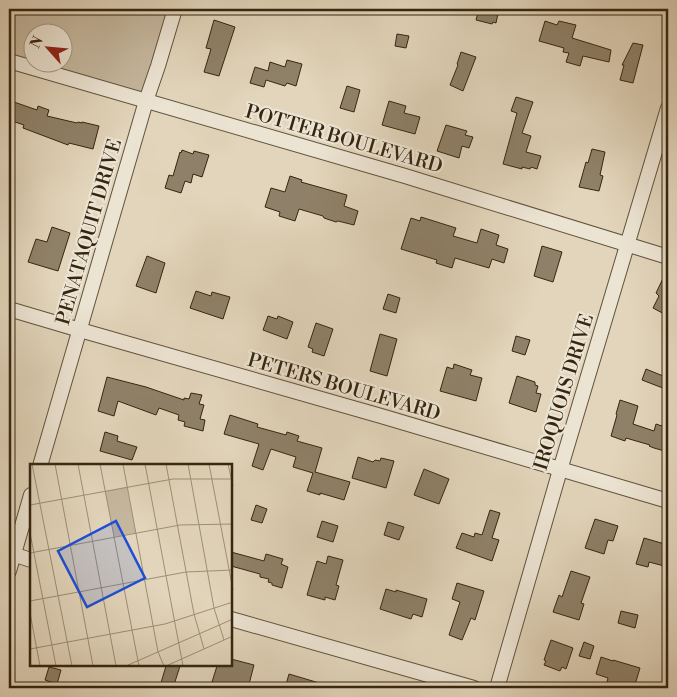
<svg xmlns="http://www.w3.org/2000/svg" width="677" height="697" font-family="'Libre Bodoni',serif">
	<style>
		.green { fill: #c5b79e; stroke: #7e6e58; fill-rule: evenodd }
		.building { fill: #8f8169; stroke: #362611 }
		.lines { fill: none; stroke-linecap: round; stroke-linejoin: round }
		.street-casing { stroke: #61523c; stroke-width: 16 }
		.street { stroke: #ece4d3; stroke-width: 14 }
		.labels { text-anchor: middle; dominant-baseline: central; stroke-width: 4.5; stroke-linejoin: round; paint-order: stroke }
		.street-label { font-size: 19px; fill: #362611; stroke: #ece4d3 }
		.inset-road { fill: none; stroke: #9d8f77; stroke-width: 1 }
		.view { fill: #1d4ed8; fill-opacity: 0.15; stroke: #1d4ed8; stroke-width: 2.5 }
		.inset-edge { fill: none; stroke: #362611; stroke-width: 2.5 }
	</style>
	<rect width="100%" height="100%" fill="#e2d5bb"/>
	<filter id="stains"><feTurbulence type="fractalNoise" baseFrequency=".004" numOctaves="4"/><feColorMatrix values="0 0 0 0 .2 0 0 0 0 .09 0 0 0 0 .02 0 0 0 .5 -.17"/></filter>
	<radialGradient id="worn" r=".72"><stop offset=".6" stop-color="#630" stop-opacity="0"/><stop offset="1" stop-color="#630" stop-opacity=".3"/></radialGradient>
	<path class="green" d="M9,9H174L146,101L9,61ZM32,32H62V62H32Z"/>
	<g class="building">
		<polygon points="479,9 499,9 496,23 493,22 492,24 476,20"/>
		<polygon points="214,20 235,27 219,76 204,72 211,49 206,48"/>
		<polygon points="545,21 557,25 559,21 576,25 572,38 611,50 609,62 583,56 580,66 566,62 569,53 563,52 564,48 539,41"/>
		<polygon points="397,34 409,36 406,48 395,46"/>
		<polygon points="633,43 643,45 633,83 620,80 624,65 622,65"/>
		<polygon points="461,52 476,57 463,91 450,85 458,65 457,64"/>
		<polygon points="287,60 302,64 296,86 287,83 285,86 266,80 264,87 250,83 255,67 268,71 270,62 285,67"/>
		<polygon points="347,86 360,90 354,112 340,108"/>
		<polygon points="516,97 533,102 522,133 531,136 526,152 541,156 537,169 531,167 530,169 522,167 522,169 503,164 517,113 511,111"/>
		<polygon points="389,101 406,106 404,113 420,117 415,134 382,125"/>
		<polygon points="9,102 14,104 14,102 37,110 38,106 49,110 47,116 77,123 78,122 82,123 82,122 99,126 93,149 69,143 68,145 23,128 24,125 9,120"/>
		<polygon points="446,125 467,131 465,135 473,137 469,148 462,146 459,158 437,151"/>
		<polygon points="592,149 605,152 600,175 603,176 599,191 579,187 586,162 588,163"/>
		<polygon points="182,150 193,154 194,151 209,155 202,177 193,174 191,183 185,181 181,193 165,188 169,175 173,176 180,152 181,153"/>
		<polygon points="290,176 302,180 301,182 347,195 344,206 358,211 354,225 338,221 336,222 324,218 323,216 299,209 295,221 279,216 280,212 265,207 271,188 285,192"/>
		<polygon points="421,217 456,228 453,236 477,243 481,229 499,235 496,245 508,249 504,263 492,259 489,268 455,258 452,268 436,263 437,260 401,249 411,218 420,221"/>
		<polygon points="52,227 70,233 58,271 28,262 36,239 47,242"/>
		<polygon points="542,246 562,252 553,282 534,276"/>
		<polygon points="147,256 165,263 156,293 136,286"/>
		<polygon points="668,268 668,316 653,308 659,296 656,293"/>
		<polygon points="196,291 211,296 212,292 230,297 223,319 190,308"/>
		<polygon points="388,294 400,298 396,313 383,309"/>
		<polygon points="268,316 277,319 278,316 293,322 287,339 263,330"/>
		<polygon points="316,323 333,329 324,356 312,352 313,349 308,347"/>
		<polygon points="380,334 397,339 387,376 370,371"/>
		<polygon points="516,336 530,340 525,355 512,351"/>
		<polygon points="454,364 472,370 470,375 482,378 476,401 440,391 447,367 453,369"/>
		<polygon points="646,369 668,378 668,390 642,380"/>
		<polygon points="517,376 535,382 535,385 538,386 536,393 541,394 536,412 509,403"/>
		<polygon points="107,377 146,387 184,400 184,398 189,399 191,393 202,395 199,404 204,405 200,419 205,420 203,431 184,426 185,422 178,420 179,415 159,408 156,415 118,401 114,416 98,411"/>
		<polygon points="620,400 638,406 633,424 654,431 656,424 668,428 668,452 654,448 649,446 650,445 626,438 625,441 611,436 617,415 616,414"/>
		<polygon points="230,415 258,424 257,427 286,435 287,432 299,436 297,441 322,448 315,472 350,482 344,500 320,493 320,495 307,491 313,473 293,467 296,457 271,449 263,470 252,466 259,444 224,434"/>
		<polygon points="105,432 118,436 117,441 137,447 132,460 100,451"/>
		<polygon points="358,457 373,462 375,460 380,461 381,458 394,461 386,488 352,478"/>
		<polygon points="424,469 449,479 439,504 414,495"/>
		<polygon points="256,505 267,509 262,523 251,520"/>
		<polygon points="490,510 500,513 492,538 499,540 492,561 456,548 462,533 474,537 475,533 482,535"/>
		<polygon points="595,519 618,526 613,541 608,540 604,554 585,548"/>
		<polygon points="322,521 338,526 333,542 317,537"/>
		<polygon points="388,522 404,527 399,540 384,535"/>
		<polygon points="644,538 668,545 668,567 649,562 648,567 636,564"/>
		<polygon points="231,552 264,561 266,554 283,559 281,564 288,567 282,588 272,585 272,583 268,582 269,579 260,577 260,574 231,566"/>
		<polygon points="328,556 343,560 336,585 339,586 335,600 325,597 325,600 307,595 317,561 326,564"/>
		<polygon points="571,571 590,577 581,603 584,604 579,620 553,612 559,595 562,597"/>
		<polygon points="457,583 484,591 475,620 471,618 462,640 449,635 460,602 452,599"/>
		<polygon points="386,589 396,592 396,590 427,599 422,617 413,614 411,619 380,609"/>
		<polygon points="621,611 638,615 635,628 618,623"/>
		<polygon points="551,640 573,648 566,669 562,667 560,671 544,665 546,661 544,660"/>
		<polygon points="584,642 594,646 590,659 579,656"/>
		<polygon points="601,657 613,661 613,660 640,668 634,688 614,688 606,686 608,678 596,674"/>
		<polygon points="231,659 254,665 248,688 235,688 212,682 217,666 231,666"/>
		<polygon points="166,666 180,666 173,688 168,688 160,686"/>
		<polygon points="49,667 61,670 57,684 45,680"/>
		<polygon points="289,674 326,685 325,688 285,688"/>
	</g>
	<g class="lines">
		<defs>
			<g id="street">
				<polyline points="9,61 405,176 668,257"/>
				<polyline points="9,309 80,330 381,416 668,501"/>
				<polyline points="40,466 146,101 158,66 175,9"/>
				<polyline points="9,553 31,560"/>
				<polyline points="9,571 31,495"/>
				<polyline points="231,619 474,688"/>
				<polyline points="497,688 560,470 668,108"/>
			</g>
		</defs>
		<use href="#street" class="street-casing"/>
		<use href="#street" class="street"/>
	</g>
	<g class="labels">
		<g class="street-label">
			<text transform="translate(344 139) rotate(16)">POTTER BOULEVARD</text>
			<text transform="translate(89 232) rotate(-74)">PENATAQUIT DRIVE</text>
			<text transform="translate(344 387) rotate(16)">PETERS BOULEVARD</text>
			<text transform="translate(564 392) rotate(-73)">IROQUOIS DRIVE</text>
		</g>
	</g>
	<g transform="translate(30 464)">
		<rect width="202" height="202" fill="#e2d5bb"/>
		<path d="M97,23L106,69L84,73L75,27Z" fill="#c5b79e"/>
		<path class="inset-road" d="M2,0L42,202M25,0L63,202M48,0L86,202M70,0L109,202M93,0L128,188L134,202M115,0L153,202M136,0L164,150L174,185M158,0L184,144L194,176M179,0L203,126M198,0L203,22M0,41L143,15H201M0,69L26,202M0,89L150,61L203,60M0,137L156,108L203,106M0,149L10,202M0,185L135,160L203,138M96,202L203,155M136,202L203,172"/>
		<path class="view" d="M86,57L115,114L57,143L28,87Z"/>
		<rect width="202" height="202" class="inset-edge"/>
	</g>
	<rect width="677" height="697" fill="none" stroke="#e2d5bb" stroke-width="30"/>
	<rect x="10" y="10" width="657" height="677" fill="none" stroke="#362611" stroke-width="2.5"/>
	<rect x="15" y="15" width="647" height="667" fill="none" stroke="#362611"/>
	<g transform="translate(48 48) rotate(297)"><circle r="24" fill="#ece4d3" stroke="#a39885"/>
	<path d="M0-4L9 19L0 12L-9 19Z" fill="#8f2418"/>
	<text y="-8" font-size="14" font-weight="bold" text-anchor="middle" fill="#362611">N</text>
	</g>
	<rect width="100%" height="100%" filter="url(#stains)"/>
	<rect width="100%" height="100%" fill="url(#worn)"/>
</svg>
